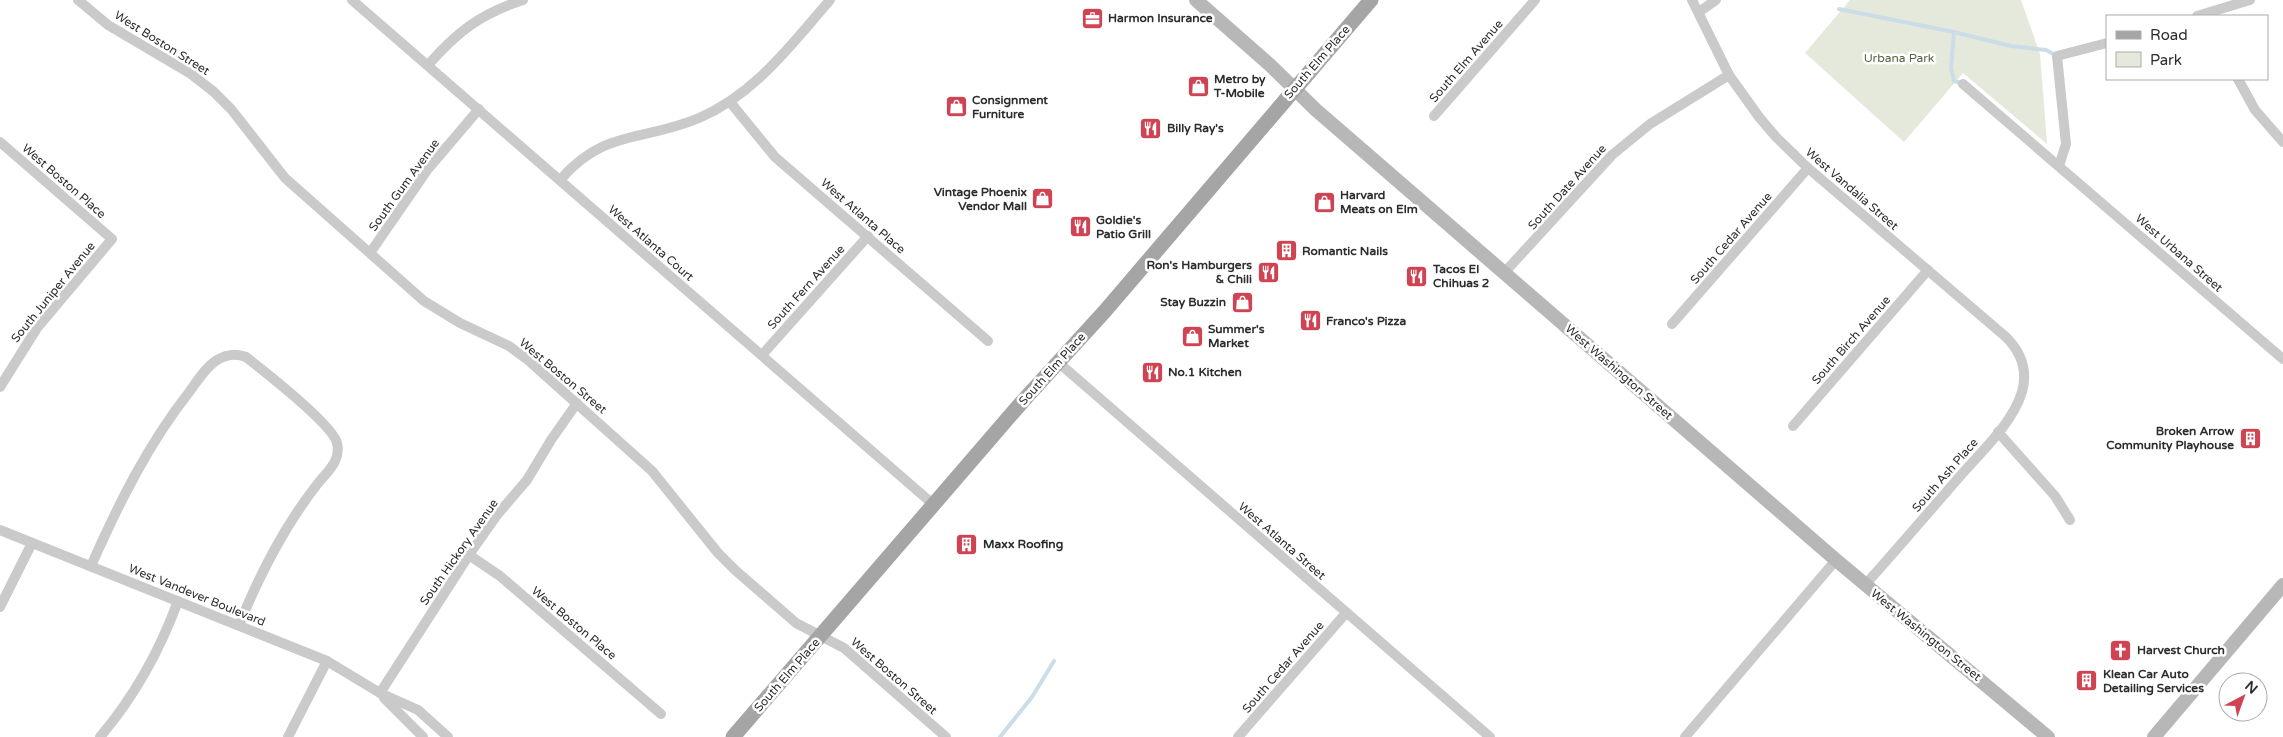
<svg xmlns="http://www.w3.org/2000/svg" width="2283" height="737" font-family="'Varela Round',sans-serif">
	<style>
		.park { fill: #e4e9dc }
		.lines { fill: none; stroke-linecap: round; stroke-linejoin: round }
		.stream { stroke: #cbdde7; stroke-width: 4 }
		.street { stroke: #cacaca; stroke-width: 10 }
		.secondary { stroke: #b7b7b7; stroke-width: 14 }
		.primary { stroke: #a5a5a5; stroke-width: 15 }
		.labels { text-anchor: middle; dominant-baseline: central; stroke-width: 5; stroke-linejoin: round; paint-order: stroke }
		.poi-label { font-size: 12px; font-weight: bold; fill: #2d2d2d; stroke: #fff; text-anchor: start }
		.street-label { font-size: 12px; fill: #2d2d2d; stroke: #fff }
		.park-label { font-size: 12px; fill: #526440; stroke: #fff }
	</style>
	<rect width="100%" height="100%" fill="#fff"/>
	<polygon class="park" points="1850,0 2021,0 2040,54 2047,144 1963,73 1904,142 1805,53"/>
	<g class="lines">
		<g class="stream">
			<polyline points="1839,9 1954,32 2011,46 2046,50 2057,56"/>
			<polyline points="1954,32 1951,68 1954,81 1961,83"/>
			<polyline points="1000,737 1032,697 1054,661"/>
		</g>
		<g class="street">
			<polyline points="78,0 108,25 191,74 214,92 231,109 285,178 424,301 460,323 509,346 528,360 652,471 718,553 735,570 796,623 844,648 946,737"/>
			<polyline points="352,0 934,505"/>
			<path d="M1692,0L1729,75L1759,117L1776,137L1808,168L2006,337C2021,352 2028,370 2022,392C2012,424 1982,451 1961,475C1929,512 1897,549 1865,585"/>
			<polyline points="1699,12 1716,0"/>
			<polyline points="2197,16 2250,0"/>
			<path d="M428,65C457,32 480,14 523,0"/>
			<polyline points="2238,79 2255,110 2283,142"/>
			<polyline points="1963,84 2283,359"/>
			<polyline points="730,102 775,157 988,341"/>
			<polyline points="1434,116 1535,0"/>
			<polyline points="0,142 112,239 37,328 0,387"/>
			<polyline points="2059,166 2066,144 2057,56 2107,43"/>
			<path d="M560,180C605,128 643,142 699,118C755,94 791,45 830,0"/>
			<polyline points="370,253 428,169 479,109"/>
			<polyline points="1504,273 1612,155 1650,124 1729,75"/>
			<polyline points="1672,324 1808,168"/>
			<polyline points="762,355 868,236"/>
			<polyline points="1059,363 1490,737"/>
			<polyline points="1793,426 1928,270"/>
			<polyline points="1998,432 2055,496 2070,520"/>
			<polyline points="0,530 327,661 380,693 418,710 448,737"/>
			<polyline points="469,555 500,576 661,714"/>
			<path d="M91,566C118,505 148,444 190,391C198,380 206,367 217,360C227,354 236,353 246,357C264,371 333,425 337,443C341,460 329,470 319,482C284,526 260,574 239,625"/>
			<polyline points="0,607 32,543"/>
			<polyline points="380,693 469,555 497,515 527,480 551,440 577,403"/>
			<polyline points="384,698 423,737"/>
			<path d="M100,737C134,697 160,650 178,601"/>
			<polyline points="288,737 327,661"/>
			<polyline points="1238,737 1346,613"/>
			<polyline points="1685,737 1836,560"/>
		</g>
		<g class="secondary">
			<polyline points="1196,0 1270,65 1316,110 1836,560 2048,737"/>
			<polyline points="2154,737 2283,585"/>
		</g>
		<polyline class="primary" points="733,737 1022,402 1105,311 1371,0"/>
	</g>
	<defs>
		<symbol id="office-square" viewBox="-11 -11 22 22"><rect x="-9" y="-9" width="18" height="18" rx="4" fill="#d04352" stroke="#fff"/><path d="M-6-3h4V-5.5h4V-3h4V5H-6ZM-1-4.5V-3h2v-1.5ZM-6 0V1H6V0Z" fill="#fff"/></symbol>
		<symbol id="shop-square" viewBox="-11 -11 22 22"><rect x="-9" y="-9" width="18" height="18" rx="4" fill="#d04352" stroke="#fff"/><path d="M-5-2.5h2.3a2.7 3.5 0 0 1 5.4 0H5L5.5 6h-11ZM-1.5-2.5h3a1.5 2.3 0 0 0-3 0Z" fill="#fff"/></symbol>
		<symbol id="restaurant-square" viewBox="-11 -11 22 22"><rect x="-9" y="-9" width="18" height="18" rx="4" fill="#d04352" stroke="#fff"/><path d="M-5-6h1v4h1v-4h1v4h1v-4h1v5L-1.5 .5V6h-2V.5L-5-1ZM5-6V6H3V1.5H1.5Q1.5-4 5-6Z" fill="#fff"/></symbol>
		<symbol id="building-square" viewBox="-11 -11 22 22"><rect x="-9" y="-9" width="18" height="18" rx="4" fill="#d04352" stroke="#fff"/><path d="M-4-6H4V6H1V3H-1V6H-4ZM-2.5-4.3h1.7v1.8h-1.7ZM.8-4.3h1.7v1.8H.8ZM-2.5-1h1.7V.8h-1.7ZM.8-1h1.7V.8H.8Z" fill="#fff"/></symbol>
		<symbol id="church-square" viewBox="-11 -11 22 22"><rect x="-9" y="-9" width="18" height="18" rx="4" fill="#d04352" stroke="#fff"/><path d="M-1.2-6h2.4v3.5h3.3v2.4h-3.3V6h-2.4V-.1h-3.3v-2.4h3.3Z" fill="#fff"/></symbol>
	</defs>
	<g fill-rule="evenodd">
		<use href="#office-square" x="1080" y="6" width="25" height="25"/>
		<use href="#shop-square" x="1186" y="74" width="25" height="25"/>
		<use href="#shop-square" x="944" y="94" width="25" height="25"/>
		<use href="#restaurant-square" x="1138" y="116" width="25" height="25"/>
		<use href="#shop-square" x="1030" y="186" width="25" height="25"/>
		<use href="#shop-square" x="1312" y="190" width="25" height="25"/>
		<use href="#restaurant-square" x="1068" y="214" width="25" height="25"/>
		<use href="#building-square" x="1274" y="238" width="25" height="25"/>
		<use href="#restaurant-square" x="1256" y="260" width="25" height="25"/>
		<use href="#restaurant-square" x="1404" y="264" width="25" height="25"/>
		<use href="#shop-square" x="1230" y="290" width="25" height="25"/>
		<use href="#restaurant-square" x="1298" y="308" width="25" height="25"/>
		<use href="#shop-square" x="1180" y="324" width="25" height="25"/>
		<use href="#restaurant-square" x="1140" y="360" width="25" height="25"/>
		<use href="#building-square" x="2238" y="426" width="25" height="25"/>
		<use href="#building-square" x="954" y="532" width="25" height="25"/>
		<use href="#church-square" x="2108" y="638" width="25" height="25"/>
		<use href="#building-square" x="2074" y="668" width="25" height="25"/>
	</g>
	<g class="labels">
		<g class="poi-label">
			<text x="1108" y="18">Harmon Insurance</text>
			<text x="1214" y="79">Metro by<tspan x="1214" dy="14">T-Mobile</tspan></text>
			<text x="972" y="100">Consignment<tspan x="972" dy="14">Furniture</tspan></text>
			<text x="1167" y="128">Billy Ray's</text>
			<text x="1027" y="192" text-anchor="end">Vintage Phoenix<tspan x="1027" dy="14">Vendor Mall</tspan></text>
			<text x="1340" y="195">Harvard<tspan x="1340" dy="14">Meats on Elm</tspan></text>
			<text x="1096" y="220">Goldie's<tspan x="1096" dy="14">Patio Grill</tspan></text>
			<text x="1302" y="251">Romantic Nails</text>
			<text x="1252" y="265" text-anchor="end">Ron's Hamburgers<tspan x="1252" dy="14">&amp; Chili</tspan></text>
			<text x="1433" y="269">Tacos El<tspan x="1433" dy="14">Chihuas 2</tspan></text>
			<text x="1226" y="302" text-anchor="end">Stay Buzzin</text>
			<text x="1326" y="321">Franco's Pizza</text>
			<text x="1208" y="329">Summer's<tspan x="1208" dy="14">Market</tspan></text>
			<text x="1168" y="372">No.1 Kitchen</text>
			<text x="2234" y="431" text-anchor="end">Broken Arrow<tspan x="2234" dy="14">Community Playhouse</tspan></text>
			<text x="983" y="544">Maxx Roofing</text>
			<text x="2137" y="650">Harvest Church</text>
			<text x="2103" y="674">Klean Car Auto<tspan x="2103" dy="14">Detailing Services</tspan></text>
		</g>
		<g class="street-label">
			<text transform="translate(162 43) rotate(32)">West Boston Street</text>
			<text transform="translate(1466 61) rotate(-49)">South Elm Avenue</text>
			<text transform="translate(1317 62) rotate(-49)">South Elm Place</text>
			<text transform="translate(64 181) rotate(41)">West Boston Place</text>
			<text transform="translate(404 185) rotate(-54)">South Gum Avenue</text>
			<text transform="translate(1567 187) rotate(-48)">South Date Avenue</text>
			<text transform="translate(1852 189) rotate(41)">West Vandalia Street</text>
			<text transform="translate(863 216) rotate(41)">West Atlanta Place</text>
			<text transform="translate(1731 238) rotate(-49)">South Cedar Avenue</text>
			<text transform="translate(651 243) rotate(41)">West Atlanta Court</text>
			<text transform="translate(2179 253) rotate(41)">West Urbana Street</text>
			<text transform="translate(806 287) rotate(-48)">South Fern Avenue</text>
			<text transform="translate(53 292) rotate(-51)">South Juniper Avenue</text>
			<text transform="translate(1851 340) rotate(-49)">South Birch Avenue</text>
			<text transform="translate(1052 369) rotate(-48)">South Elm Place</text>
			<text transform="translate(1619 372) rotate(41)">West Washington Street</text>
			<text transform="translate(563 376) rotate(40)">West Boston Street</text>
			<text transform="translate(1945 475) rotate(-49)">South Ash Place</text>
			<text transform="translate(1282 541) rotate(41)">West Atlanta Street</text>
			<text transform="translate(459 552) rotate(-55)">South Hickory Avenue</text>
			<text transform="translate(197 595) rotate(22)">West Vandever Boulevard</text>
			<text transform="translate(574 623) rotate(40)">West Boston Place</text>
			<text transform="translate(1926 635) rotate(39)">West Washington Street</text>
			<text transform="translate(1283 667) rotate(-49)">South Cedar Avenue</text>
			<text transform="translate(787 675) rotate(-49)">South Elm Place</text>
			<text transform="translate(894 676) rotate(41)">West Boston Street</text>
		</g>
		<g class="park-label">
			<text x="1899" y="58">Urbana Park</text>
		</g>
	</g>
	<rect x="2106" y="15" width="162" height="65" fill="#ffffff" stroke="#ababab"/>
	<rect x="2116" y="31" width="25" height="8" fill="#a5a5a5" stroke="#ababab"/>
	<text x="2150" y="40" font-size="15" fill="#2d2d2d">Road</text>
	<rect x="2116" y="52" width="25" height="15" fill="#e4e9dc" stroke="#ababab"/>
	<text x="2150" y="65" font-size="15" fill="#2d2d2d">Park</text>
	<g transform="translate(2243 697) rotate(41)"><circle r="24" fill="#ffffff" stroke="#ababab"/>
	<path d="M0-4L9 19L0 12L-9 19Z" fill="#d04352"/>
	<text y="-8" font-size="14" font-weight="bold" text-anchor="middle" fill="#2d2d2d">N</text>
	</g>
</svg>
